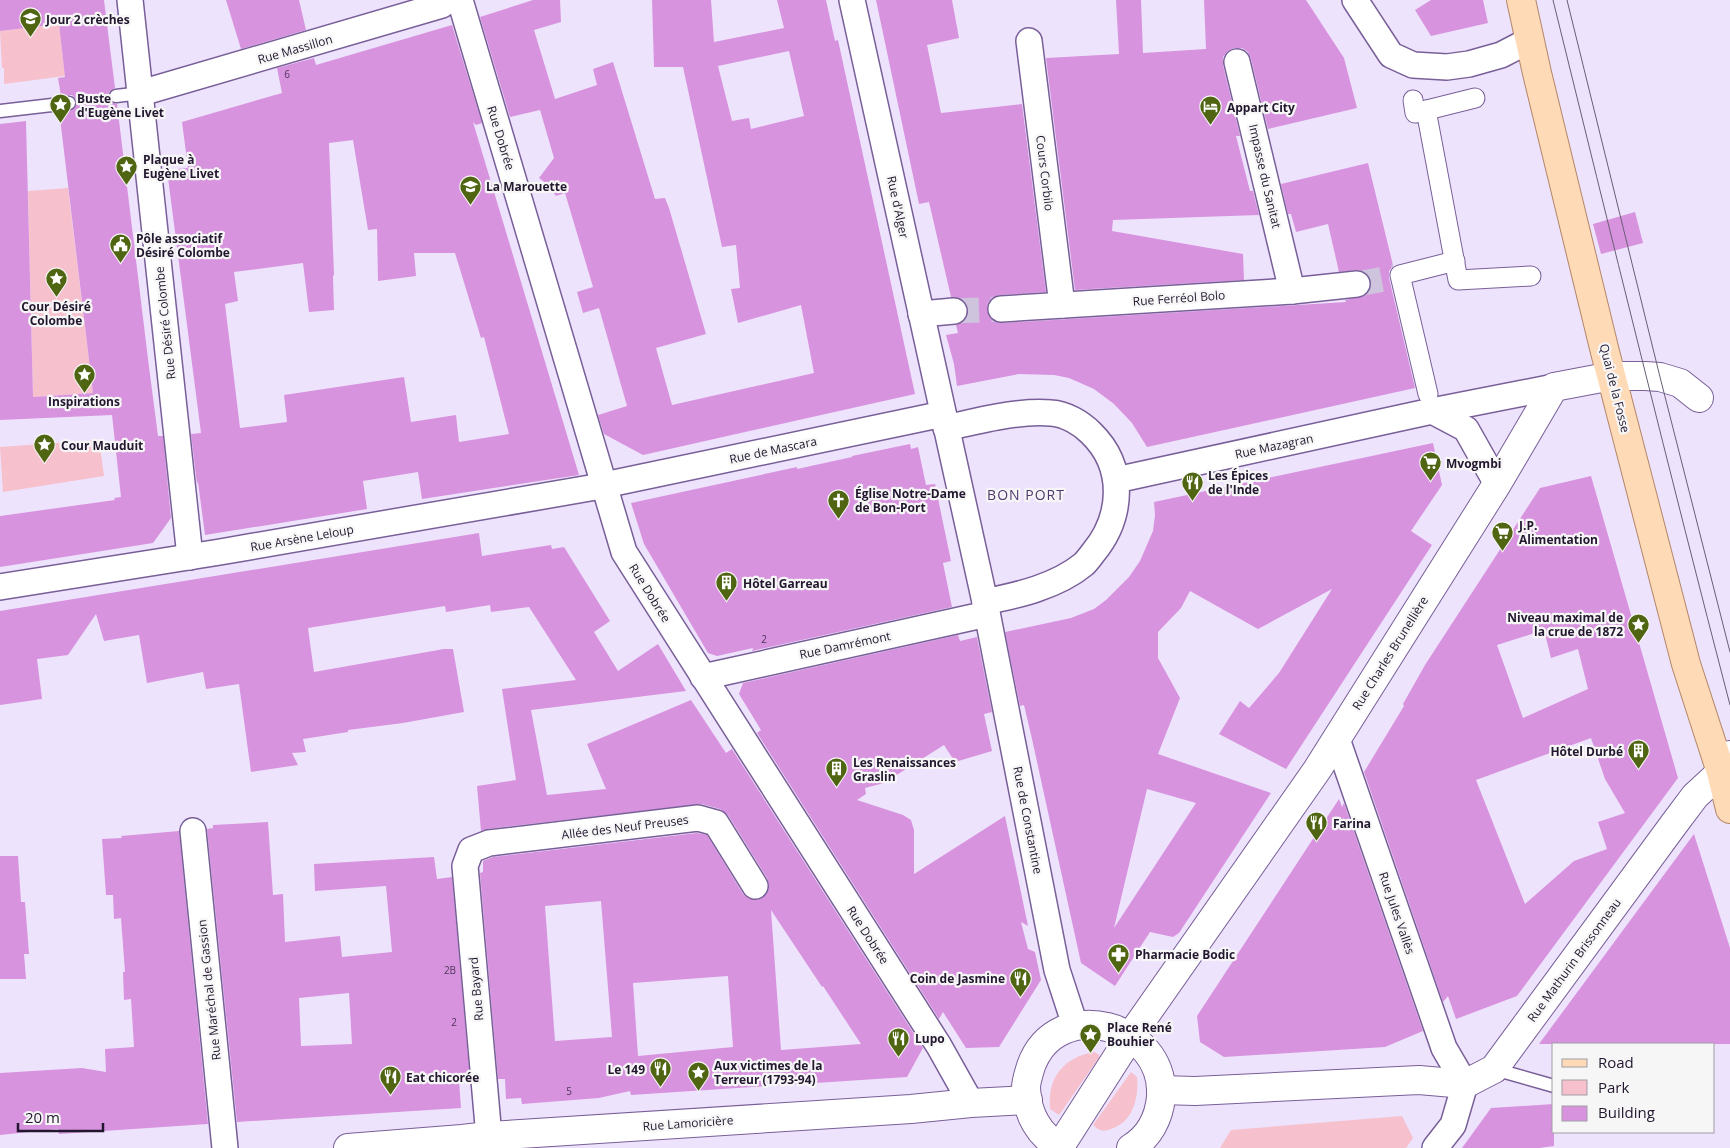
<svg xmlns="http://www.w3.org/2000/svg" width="1730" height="1148" font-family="'Open Sans',sans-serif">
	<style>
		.green { fill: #f6c0cc }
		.pier { fill: #eee3fd }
		.building { fill: #d893de; fill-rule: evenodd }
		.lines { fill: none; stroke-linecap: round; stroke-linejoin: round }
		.minor-tunnel { stroke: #cfc4de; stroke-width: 25; stroke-dasharray: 25 12; stroke-linecap: butt }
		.service-casing { stroke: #785f98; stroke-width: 15 }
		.pedestrian-casing { stroke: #785f98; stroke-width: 21 }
		.minor-casing { stroke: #785f98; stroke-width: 28 }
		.tertiary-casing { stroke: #785f98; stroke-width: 30 }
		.secondary-casing { stroke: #785f98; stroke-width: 30 }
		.primary-casing { stroke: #b28668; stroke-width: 30 }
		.service { stroke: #fff; stroke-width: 12 }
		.pedestrian { stroke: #fff; stroke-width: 19 }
		.minor { stroke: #fff; stroke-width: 25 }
		.tertiary { stroke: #fff; stroke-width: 28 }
		.secondary { stroke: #fff; stroke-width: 28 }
		.primary { stroke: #ffdab7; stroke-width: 28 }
		.tram { stroke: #695e76; stroke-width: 1 }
		.labels { text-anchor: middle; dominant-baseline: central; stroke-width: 4.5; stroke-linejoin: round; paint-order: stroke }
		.number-label { font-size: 10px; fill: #50365b }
		.poi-label { font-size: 12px; font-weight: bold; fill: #22172f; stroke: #f6f6f6; text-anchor: start }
		.street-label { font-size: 12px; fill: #22172f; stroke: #f6f6f6 }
		.neighbourhood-label { font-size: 14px; letter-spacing: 1px; fill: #50376d; stroke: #f6f6f6 }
	</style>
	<rect width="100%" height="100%" fill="#eee3fd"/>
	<g class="green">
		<polygon points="59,24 65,76 4,84 4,68 2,68 0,31"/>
		<polygon points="68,188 93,393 33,397 28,191"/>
		<polygon points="99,440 104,476 3,492 0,447"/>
		<path d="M1095,1052L1100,1056L1059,1115L1050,1109C1047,1077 1064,1057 1095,1052Z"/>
		<path d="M1131,1072L1137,1077C1139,1098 1133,1122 1111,1129C1103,1132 1099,1131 1093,1125Z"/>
		<polygon points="1402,1116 1413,1138 1406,1148 1220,1148 1231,1130"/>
	</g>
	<polygon class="pier" points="1719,0 1730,0 1730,36 1728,35"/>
	<g class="building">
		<polygon points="0,0 104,0 115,88 109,92 108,97 112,103 117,104 149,367 158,436 163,436 171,518 153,543 0,567 0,516 115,500 114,498 121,497 112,415 0,420 0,124 26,121 33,397 93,393 60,118 64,117 63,112 74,109 77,103 76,99 72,95 61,96 58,78 65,77 59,24 0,31"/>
		<polygon points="226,0 299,0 306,30 241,49"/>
		<path d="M533,0H560L561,22L534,30L555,99L597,85L593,69L613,62L655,199L665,198L669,208L706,334L656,348L672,405L814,373L801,305L738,323L731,289L740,288L736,245L722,247L683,67H654L652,0H711L714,42L784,28L777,0H826L835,41L838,40L915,394L643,455L604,434L598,415L627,406L599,308L583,313L577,292L593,287L565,193L556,196L547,184L539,178L554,158L540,110L510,117L480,17ZM789,51L804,116L751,129L749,118L732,121L718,66Z"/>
		<polygon points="876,0 952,0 959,38 927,45 941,113 1022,104 1046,292 1000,295 994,297 988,302 987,309 989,316 994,322 1002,323 1346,302 1345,300 1365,296 1370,289 1371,282 1369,276 1363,271 1356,270 1339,272 1328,224 1296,232 1291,214 1288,214 1281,184 1368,163 1392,261 1393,266 1389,271 1389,278 1415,388 1147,447 1132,423 1114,404 1094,389 1069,378 1054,375 1019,374 957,386 954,364 946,335 958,333 956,325 963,322 967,317 968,309 965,302 960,298 951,297 929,202 919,204"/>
		<polygon points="1116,0 1141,0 1143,53 1206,49 1204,0 1306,0 1344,58 1357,108 1268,129 1251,59 1248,52 1242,48 1234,48 1228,51 1223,57 1223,65 1240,136 1236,136 1250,191 1253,191 1259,215 1113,220 1112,231 1243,254 1244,280 1075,290 1046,58 1119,54"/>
		<polygon points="1431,0 1483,0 1488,23 1431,36 1415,10"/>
		<path d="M452,25L482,123L476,125L473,122L579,475L422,499L418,472L363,481L367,509L205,535L198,482L197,484L191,434L201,433L167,170L188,168L182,122L282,93L277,68L314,58L316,65ZM353,140L368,230L377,229L378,281L416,276L414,253H455L481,338L484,337L509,434L459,442L456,415L411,422L404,377L284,395L287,422L240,428L225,304L238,301L234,272L303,263L309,312L334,310L333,276L334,275L329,143Z"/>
		<polygon points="1635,212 1643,243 1601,254 1593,224"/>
		<path d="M1433,443L1442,485L1411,531L1432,545L1286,769L1219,734L1240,701L1249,708L1279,673L1332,589L1258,629L1190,591L1181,608L1158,632V658L1180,698L1158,754L1271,793L1179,933L1173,937L1150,932L1115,986L1081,963L1032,739L1024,705L1020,706L1005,632L1071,618L1094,609L1106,600L1129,577L1140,561L1153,531L1155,515L1154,502ZM1147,789L1196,803L1114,928Z"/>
		<polygon points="910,444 911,449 918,447 926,485 935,484 951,561 943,563 952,607 752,651 753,648 717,656 708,653 644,544 631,503 797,467 797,469 852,457 852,456"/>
		<path d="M1591,476L1678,778L1517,996L1456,1019L1448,996L1443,1002L1364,772L1404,706L1403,704L1425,665L1540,488ZM1544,630L1551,658L1578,649L1588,689L1523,718L1497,645ZM1591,738L1605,779L1625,813L1598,822L1607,849L1574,861L1525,904L1476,780Z"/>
		<path d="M479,533L482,556L551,545L552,549L564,547L610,621L594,632L618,671L658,644L686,691L531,710L547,795L606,789L587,744L691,700L726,753L732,749L923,1048L907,1077L631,1095L630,1091L599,1098L522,1104L521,1098L506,1099L505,1079H498L480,873L483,872V861L493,857L697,833L707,835L743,894L748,898L755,900L762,898L767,893L769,886L767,878L728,815L720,809L702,804L487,829L481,831L477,786L516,780L502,689L576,680L529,607L491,612L490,605L446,612L445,606L308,628L314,672L444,649H453L464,712L403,723L348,730V732L303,739L306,752L292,753L298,765L251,772L239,684L206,689L203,672L147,683L139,635L104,641L96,614L68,655L37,659L42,699L0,705V611ZM601,901L612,1037L555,1041L545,906ZM771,910L822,987L823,986L861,1044L781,1050ZM728,976L733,1047L638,1056L633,983Z"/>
		<polygon points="958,635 960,641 977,637 992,712 984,714 992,751 955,762 944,745 884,783 865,788 866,794 857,800 903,815 911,820 914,830 914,874 1005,816 1028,926 1021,922 1028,949 1035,952 1041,980 999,1047 966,1048 943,1012 939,1019 757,733 761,730 739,694 743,683"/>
		<polygon points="1339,799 1342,807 1344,803 1423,1031 1385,1047 1224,1057 1200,1042 1197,1016"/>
		<path d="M268,822L273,895L283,894L285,942L340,936L342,957L392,952L386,886L315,891L314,864L434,857L437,879L452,877L470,1080L459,1081L461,1108L237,1122L207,829L213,828V825ZM349,993L352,1044L301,1046L299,998Z"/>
		<polygon points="179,831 208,1124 59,1134 58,1129 0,1135 0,1073 82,1068 106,1072 105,1049 134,1047 131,999 124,1000 123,972 125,972 121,918 114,919 113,895 106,895 102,839 122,838 121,836"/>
		<polygon points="1694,834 1730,948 1730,1044 1539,1044"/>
		<polygon points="0,856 18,856 21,902 25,902 29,954 24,954 26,979 0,979"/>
		<polygon points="1554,1104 1554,1146 1539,1148 1462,1148 1491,1108"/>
	</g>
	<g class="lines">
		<g class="minor-tunnel">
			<polyline points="1357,284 1395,277"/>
			<polyline points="954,311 1001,309"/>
		</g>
		<defs>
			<g id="service">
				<polyline points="116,96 141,93"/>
				<polyline points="0,111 69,103"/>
				<polyline points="1494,1069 1554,1086"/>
			</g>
			<g id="pedestrian">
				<polyline points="1413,100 1415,113 1475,98"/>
				<polyline points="1426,110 1458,280 1531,276"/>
				<polyline points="1428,394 1400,275 1455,261"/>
			</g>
			<g id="minor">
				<polyline points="130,0 190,557"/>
				<polyline points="460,0 624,552 939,1046 971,1103"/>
				<polyline points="852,0 985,602 1057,970 1075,1025"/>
				<polyline points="1355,0 1391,55 1413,65 1447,67 1469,64 1501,55 1530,40"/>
				<polyline points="1029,41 1062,305"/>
				<polyline points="1237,62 1292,291"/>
				<polyline points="141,93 442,5 448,0"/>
				<polyline points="1001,309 1292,291 1357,284"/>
				<polyline points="921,314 954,311"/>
				<polyline points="1432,411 1466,429 1497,484"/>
				<path d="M946,428C978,421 1018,410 1051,413C1066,414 1081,423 1091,433C1126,467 1123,517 1093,553C1090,557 1087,561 1084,564C1056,587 1018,595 985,602"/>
				<polyline points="1116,480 1432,411 1554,387"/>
				<polyline points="0,587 220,552 590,488 943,414"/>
				<polyline points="703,677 987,614"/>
				<polyline points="1337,739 1444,1048 1465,1084 1453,1125 1435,1148"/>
				<polyline points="193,831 225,1148"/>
				<polyline points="490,1148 465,866 471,850 489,843 698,818 716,823 755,886"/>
			</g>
			<polyline id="tertiary" points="1059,1148 1130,1037"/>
			<g id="secondary">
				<polyline points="1130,1037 1317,770 1497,484 1554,387 1612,376 1645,376 1660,377 1680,383 1699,398"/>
				<polyline points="1161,1090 1195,1091 1419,1080 1465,1084 1494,1069 1674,824 1695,796 1721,772 1730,755"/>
				<polyline points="348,1148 462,1139 489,1136 911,1109 971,1103 1028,1100"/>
				<path d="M1061,1148C1039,1135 1027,1114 1026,1088C1026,1081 1029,1073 1031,1066C1057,994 1166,1024 1161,1097C1159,1118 1149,1137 1131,1148"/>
			</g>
			<polyline id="primary" points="1521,0 1537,73 1605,352 1686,664 1721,772 1730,809"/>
		</defs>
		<use href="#service" class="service-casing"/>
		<use href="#pedestrian" class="pedestrian-casing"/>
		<use href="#minor" class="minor-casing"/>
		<use href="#tertiary" class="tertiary-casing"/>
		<use href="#secondary" class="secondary-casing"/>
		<use href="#primary" class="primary-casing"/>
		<use href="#service" class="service"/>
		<use href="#pedestrian" class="pedestrian"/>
		<use href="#minor" class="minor"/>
		<use href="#tertiary" class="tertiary"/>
		<use href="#secondary" class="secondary"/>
		<use href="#primary" class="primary"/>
		<g class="tram">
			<path d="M1553,0C1611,235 1669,471 1730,705"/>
			<polyline points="1567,0 1660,377 1730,652"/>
		</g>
	</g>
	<defs>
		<symbol id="school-pin" viewBox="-11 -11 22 30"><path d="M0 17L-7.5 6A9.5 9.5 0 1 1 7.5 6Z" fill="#4f6512" stroke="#f6f6f6"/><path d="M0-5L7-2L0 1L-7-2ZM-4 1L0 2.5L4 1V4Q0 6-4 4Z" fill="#fff"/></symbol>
		<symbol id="sight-pin" viewBox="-11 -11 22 30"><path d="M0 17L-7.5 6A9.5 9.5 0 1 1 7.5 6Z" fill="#4f6512" stroke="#f6f6f6"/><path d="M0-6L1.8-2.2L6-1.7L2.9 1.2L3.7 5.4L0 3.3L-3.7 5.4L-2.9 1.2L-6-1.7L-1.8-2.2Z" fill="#fff"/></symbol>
		<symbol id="hotel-pin" viewBox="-11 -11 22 30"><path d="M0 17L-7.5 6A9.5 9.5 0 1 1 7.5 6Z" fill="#4f6512" stroke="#f6f6f6"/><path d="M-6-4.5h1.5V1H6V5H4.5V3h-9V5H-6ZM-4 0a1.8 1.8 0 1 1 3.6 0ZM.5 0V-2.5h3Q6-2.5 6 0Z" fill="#fff"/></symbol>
		<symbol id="civic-pin" viewBox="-11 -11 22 30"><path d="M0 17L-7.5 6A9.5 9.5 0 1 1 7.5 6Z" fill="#4f6512" stroke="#f6f6f6"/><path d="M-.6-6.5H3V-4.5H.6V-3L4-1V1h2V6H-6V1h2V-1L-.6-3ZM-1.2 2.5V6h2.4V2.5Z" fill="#fff"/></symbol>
		<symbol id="supermarket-pin" viewBox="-11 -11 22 30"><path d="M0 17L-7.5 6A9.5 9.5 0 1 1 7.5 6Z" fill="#4f6512" stroke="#f6f6f6"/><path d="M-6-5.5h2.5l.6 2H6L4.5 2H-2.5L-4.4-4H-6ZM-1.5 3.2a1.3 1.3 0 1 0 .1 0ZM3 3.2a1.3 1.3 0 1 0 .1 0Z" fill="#fff"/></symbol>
		<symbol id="restaurant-pin" viewBox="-11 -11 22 30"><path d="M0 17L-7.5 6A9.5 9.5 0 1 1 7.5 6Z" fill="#4f6512" stroke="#f6f6f6"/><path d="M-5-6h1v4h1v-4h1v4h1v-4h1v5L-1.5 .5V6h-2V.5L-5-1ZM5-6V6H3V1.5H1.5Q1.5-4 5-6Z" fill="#fff"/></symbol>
		<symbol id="church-pin" viewBox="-11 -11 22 30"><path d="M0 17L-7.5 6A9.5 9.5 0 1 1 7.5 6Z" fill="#4f6512" stroke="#f6f6f6"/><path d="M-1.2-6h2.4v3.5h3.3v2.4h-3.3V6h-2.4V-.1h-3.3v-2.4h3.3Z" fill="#fff"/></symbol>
		<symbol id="building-pin" viewBox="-11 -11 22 30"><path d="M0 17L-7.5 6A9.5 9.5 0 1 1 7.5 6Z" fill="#4f6512" stroke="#f6f6f6"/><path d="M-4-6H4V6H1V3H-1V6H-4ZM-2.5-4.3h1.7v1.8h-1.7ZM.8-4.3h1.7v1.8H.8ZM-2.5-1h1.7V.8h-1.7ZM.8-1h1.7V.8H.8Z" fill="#fff"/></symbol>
		<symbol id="pharmacy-pin" viewBox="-11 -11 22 30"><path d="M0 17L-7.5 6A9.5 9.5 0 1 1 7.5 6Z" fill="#4f6512" stroke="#f6f6f6"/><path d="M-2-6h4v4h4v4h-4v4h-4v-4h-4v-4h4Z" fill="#fff"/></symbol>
	</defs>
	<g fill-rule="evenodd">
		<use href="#school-pin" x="18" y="6" width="25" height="34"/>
		<use href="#sight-pin" x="48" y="92" width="25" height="34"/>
		<use href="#hotel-pin" x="1198" y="94" width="25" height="34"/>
		<use href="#sight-pin" x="114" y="154" width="25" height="34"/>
		<use href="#school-pin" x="458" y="174" width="25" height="34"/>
		<use href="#civic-pin" x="108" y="232" width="25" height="34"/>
		<use href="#sight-pin" x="44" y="266" width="25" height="34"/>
		<use href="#sight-pin" x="72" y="362" width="25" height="34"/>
		<use href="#sight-pin" x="32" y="432" width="25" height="34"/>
		<use href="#supermarket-pin" x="1418" y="450" width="25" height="34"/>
		<use href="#restaurant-pin" x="1180" y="470" width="25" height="34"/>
		<use href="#church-pin" x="826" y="488" width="25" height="34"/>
		<use href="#supermarket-pin" x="1490" y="520" width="25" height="34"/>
		<use href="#building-pin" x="714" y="570" width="25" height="34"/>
		<use href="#sight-pin" x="1626" y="612" width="25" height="34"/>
		<use href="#building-pin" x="1626" y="738" width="25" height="34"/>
		<use href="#building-pin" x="824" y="756" width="25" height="34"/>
		<use href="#restaurant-pin" x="1304" y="810" width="25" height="34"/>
		<use href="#pharmacy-pin" x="1106" y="942" width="25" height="34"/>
		<use href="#restaurant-pin" x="1008" y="966" width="25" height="34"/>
		<use href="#sight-pin" x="1078" y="1022" width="25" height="34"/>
		<use href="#restaurant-pin" x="886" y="1026" width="25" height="34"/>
		<use href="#restaurant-pin" x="648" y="1056" width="25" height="34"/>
		<use href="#sight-pin" x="686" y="1060" width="25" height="34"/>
		<use href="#restaurant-pin" x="378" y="1064" width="25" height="34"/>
	</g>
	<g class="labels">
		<g class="number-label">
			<text x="287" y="74">6</text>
			<text x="764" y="639">2</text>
			<text x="450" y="970">2B</text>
			<text x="454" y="1022">2</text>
			<text x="569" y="1091">5</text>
		</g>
		<g class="poi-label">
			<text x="46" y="19">Jour 2 crèches</text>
			<text x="77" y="98">Buste<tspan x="77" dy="14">d'Eugène Livet</tspan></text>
			<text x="1227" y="107">Appart City</text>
			<text x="143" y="159">Plaque à<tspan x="143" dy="14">Eugène Livet</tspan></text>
			<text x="486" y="186">La Marouette</text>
			<text x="136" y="238">Pôle associatif<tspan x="136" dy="14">Désiré Colombe</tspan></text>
			<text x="56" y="306" text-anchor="middle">Cour Désiré<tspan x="56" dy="14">Colombe</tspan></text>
			<text x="84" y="401" text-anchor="middle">Inspirations</text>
			<text x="61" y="445">Cour Mauduit</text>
			<text x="1446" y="463">Mvogmbi</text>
			<text x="1208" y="475">Les Épices<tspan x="1208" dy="14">de l'Inde</tspan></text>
			<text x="855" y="493">Église Notre-Dame<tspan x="855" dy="14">de Bon-Port</tspan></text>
			<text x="1519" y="525">J.P.<tspan x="1519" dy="14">Alimentation</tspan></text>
			<text x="743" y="583">Hôtel Garreau</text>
			<text x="1623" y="617" text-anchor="end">Niveau maximal de<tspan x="1623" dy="14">la crue de 1872</tspan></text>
			<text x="1623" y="751" text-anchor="end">Hôtel Durbé</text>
			<text x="853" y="762">Les Renaissances<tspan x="853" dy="14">Graslin</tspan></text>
			<text x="1333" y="823">Farina</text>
			<text x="1135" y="954">Pharmacie Bodic</text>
			<text x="1005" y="978" text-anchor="end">Coin de Jasmine</text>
			<text x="1107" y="1027">Place René<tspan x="1107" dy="14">Bouhier</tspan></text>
			<text x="915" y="1038">Lupo</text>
			<text x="714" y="1065">Aux victimes de la<tspan x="714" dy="14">Terreur (1793-94)</tspan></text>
			<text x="645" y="1069" text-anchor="end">Le 149</text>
			<text x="406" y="1077">Eat chicorée</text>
		</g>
		<g class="street-label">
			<text transform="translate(295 49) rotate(-16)">Rue Massillon</text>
			<text transform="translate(501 138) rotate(73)">Rue Dobrée</text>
			<text transform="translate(1045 173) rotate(83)">Cours Corbilo</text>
			<text transform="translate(1265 176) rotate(77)">Impasse du Sanitat</text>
			<text transform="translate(898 207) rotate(78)">Rue d'Alger</text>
			<text transform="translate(1179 298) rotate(-4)">Rue Ferréol Bolo</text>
			<text transform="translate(165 323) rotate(-96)">Rue Désiré Colombe</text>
			<text transform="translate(1615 388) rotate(76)">Quai de la Fosse</text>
			<text transform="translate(1274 446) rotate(-12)">Rue Mazagran</text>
			<text transform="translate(773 450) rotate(-12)">Rue de Mascara</text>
			<text transform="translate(302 538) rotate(-10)">Rue Arsène Leloup</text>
			<text transform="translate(650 593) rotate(58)">Rue Dobrée</text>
			<text transform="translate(845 645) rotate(-12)">Rue Damrémont</text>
			<text transform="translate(1390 653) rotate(-58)">Rue Charles Brunellière</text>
			<text transform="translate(1028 820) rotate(79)">Rue de Constantine</text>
			<text transform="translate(625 827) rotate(-7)">Allée des Neuf Preuses</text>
			<text transform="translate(1397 913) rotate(71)">Rue Jules Vallès</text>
			<text transform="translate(868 935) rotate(57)">Rue Dobrée</text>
			<text transform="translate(1574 960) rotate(-54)">Rue Mathurin Brissonneau</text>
			<text transform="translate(476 989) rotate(-95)">Rue Bayard</text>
			<text transform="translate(209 990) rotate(-96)">Rue Maréchal de Gassion</text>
			<text transform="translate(688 1123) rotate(-4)">Rue Lamoricière</text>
		</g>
		<g class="neighbourhood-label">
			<text x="1026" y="494">BON PORT</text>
		</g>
	</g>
	<rect x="1552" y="1043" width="162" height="90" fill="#f6f6f6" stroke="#a19da6"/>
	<rect x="1562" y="1059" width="25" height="8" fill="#ffdab7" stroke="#a19da6"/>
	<text x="1598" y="1068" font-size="15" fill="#22172f">Road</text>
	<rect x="1562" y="1080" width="25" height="15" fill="#f6c0cc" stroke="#a19da6"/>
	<text x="1598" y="1093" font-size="15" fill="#22172f">Park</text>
	<rect x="1562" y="1106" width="25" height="15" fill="#d893de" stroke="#a19da6"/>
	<text x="1598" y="1118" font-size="15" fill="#22172f">Building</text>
	<path d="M18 1123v8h85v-8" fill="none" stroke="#22172f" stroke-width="2.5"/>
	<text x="25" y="1123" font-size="15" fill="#22172f" stroke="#f6f6f6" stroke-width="4" paint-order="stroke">20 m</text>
</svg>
